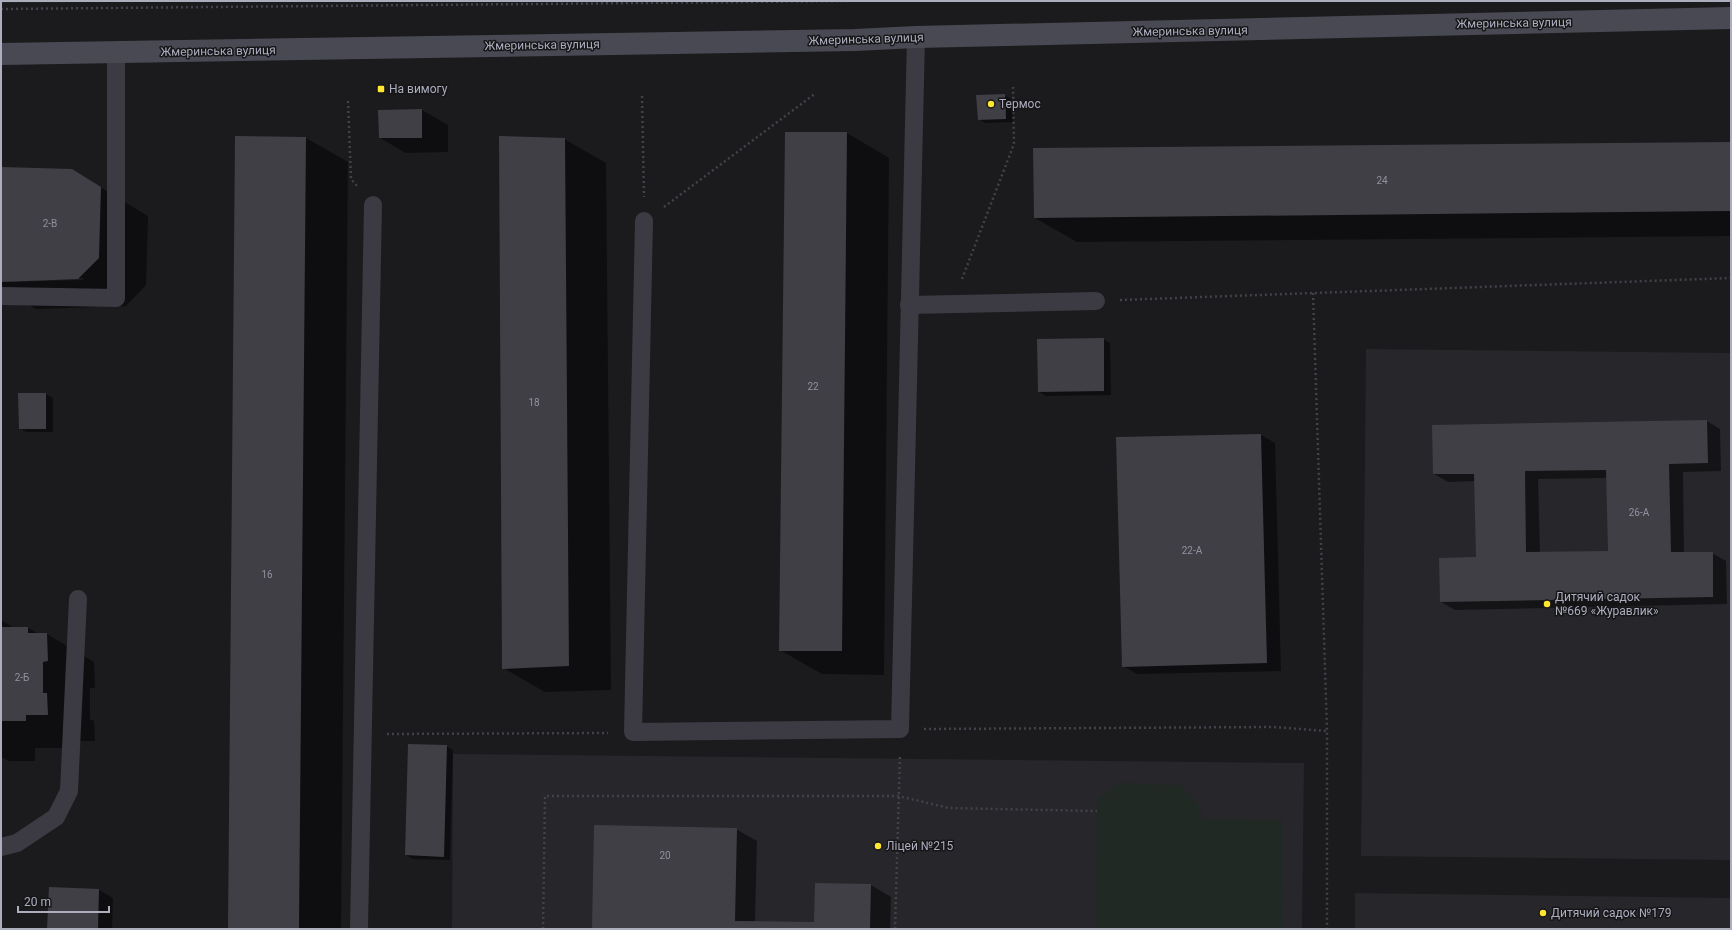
<svg xmlns="http://www.w3.org/2000/svg" width="1732" height="930" font-family="Roboto,sans-serif">
	<style>
		.built { fill: #27262a }
		.green { fill: #202923 }
		.shadow { fill: #0007; fill-rule: evenodd }
		.building { fill: #403f45; fill-rule: evenodd }
		.lines { fill: none; stroke-linecap: round; stroke-linejoin: round }
		.path { stroke: #41424a; stroke-width: 2.5; stroke-dasharray: 2 3; stroke-linecap: butt }
		.lane { stroke: #3c3b43; stroke-width: 18 }
		.secondary { stroke: #494953; stroke-width: 22 }
		.poi-dot { fill: #ffe731; stroke: #161518; stroke-width: 1.5 }
		.labels { text-anchor: middle; dominant-baseline: central; stroke-width: 3; stroke-linejoin: round; paint-order: stroke }
		.number-label { font-size: 10px; fill: #9192a0 }
		.street-label { font-size: 12px; fill: #acaebe; stroke: #161518 }
		.poi-label { font-size: 12px; fill: #acaebe; stroke: #161518; text-anchor: start }
	</style>
	<rect width="100%" height="100%" fill="#1b1a1d"/>
	<g class="built">
		<polygon points="1366,349 1731,353 1731,860 1361,856"/>
		<polygon points="453,754 1304,763 1302,929 452,929"/>
		<polygon points="1355,893 1731,898 1731,929 1355,929"/>
	</g>
	<g class="green">
		<polygon points="1,1 227,1 1,3"/>
		<polygon points="1120,783 1181,785 1200,808 1201,819 1282,820 1281,929 1096,929 1097,800"/>
	</g>
	<g class="shadow">
		<polygon points="1004,95 1011,99 1013,122 985,123 979,119"/>
		<polygon points="422,110 448,125 448,152 406,153 380,138"/>
		<polygon points="786,133 847,133 889,158 884,675 822,674 780,650"/>
		<polygon points="306,138 348,162 341,929 229,929"/>
		<polygon points="564,139 606,163 611,690 545,692 503,668"/>
		<polygon points="1731,142 1731,236 1077,242 1035,218"/>
		<path d="M1,168L72,170L148,216L146,285L126,306L36,309L1,289ZM83,278V280L7,282V280Z"/>
		<polygon points="1103,339 1110,343 1111,395 1046,396 1039,392"/>
		<polygon points="46,394 53,398 53,432 26,432 20,428"/>
		<path d="M1707,421L1720,429L1721,471L1683,472L1684,553H1712L1726,561L1727,604L1455,610L1441,602L1477,558L1476,481L1448,482L1434,474ZM1607,478L1609,552L1540,553L1538,479Z"/>
		<polygon points="1261,435 1275,443 1281,671 1137,674 1123,666"/>
		<polygon points="1,620 14,628 28,628 39,634 47,634 94,662 95,688 90,688 90,719 94,721 95,741 73,741 73,748 35,748 35,761 9,761 1,757"/>
		<polygon points="446,746 453,750 450,860 413,859 406,855"/>
		<polygon points="736,829 757,841 755,922 815,923 871,885 891,897 890,929 593,929"/>
		<polygon points="99,890 113,898 112,929 48,929"/>
	</g>
	<g class="building">
		<polygon points="1005,94 1006,119 978,120 976,95"/>
		<polygon points="422,109 422,138 379,138 378,110"/>
		<polygon points="785,132 847,132 842,651 779,651"/>
		<polygon points="235,136 306,137 299,929 228,929"/>
		<polygon points="499,136 565,138 569,666 502,669"/>
		<polygon points="1731,142 1731,211 1034,218 1033,148"/>
		<polygon points="1,167 72,169 101,187 99,258 78,279 1,282"/>
		<polygon points="1104,338 1104,391 1038,392 1037,339"/>
		<polygon points="18,393 46,393 46,429 19,429"/>
		<path d="M1707,420L1708,463L1669,464L1671,552H1713V597L1440,602L1439,558L1476,557L1474,474H1433L1432,425ZM1606,470L1608,551L1526,552L1525,471Z"/>
		<polygon points="1261,434 1267,663 1122,667 1116,437"/>
		<polygon points="1,627 28,627 28,633 47,633 48,661 43,662 43,693 47,693 48,715 26,715 26,721 1,721"/>
		<polygon points="408,744 447,745 444,857 405,855"/>
		<polygon points="594,825 737,828 735,921 814,922 815,883 871,884 870,929 592,929"/>
		<polygon points="49,887 99,889 98,929 47,929"/>
	</g>
	<g class="lines">
		<g class="path">
			<polyline points="1,9 848,1"/>
			<polyline points="642,96 644,197"/>
			<polyline points="348,101 351,179 357,186"/>
			<polyline points="664,207 816,93"/>
			<polyline points="962,279 1014,144 1013,87"/>
			<polyline points="1313,293 1327,731"/>
			<polyline points="1120,300 1731,278"/>
			<polyline points="924,729 1273,727 1327,731 1327,929"/>
			<polyline points="387,734 608,733"/>
			<polyline points="543,929 545,796 898,796 949,808 1097,811"/>
			<polyline points="895,929 900,754"/>
		</g>
		<g class="lane">
			<polyline points="644,221 633,732 900,729 916,37"/>
			<polyline points="1,296 116,298 116,53"/>
			<polyline points="909,305 1096,301"/>
			<polyline points="1,847 17,843 56,817 69,791 78,599"/>
			<polyline points="359,929 373,205"/>
		</g>
		<polyline class="secondary" points="1,54 855,40 916,37 1731,18"/>
	</g>
	<g class="poi-dot">
		<rect x="377" y="85" width="8" height="8" rx="2"/>
		<circle cx="991" cy="104" r="4"/>
		<circle cx="1547" cy="604" r="4"/>
		<circle cx="878" cy="846" r="4"/>
		<circle cx="1543" cy="913" r="4"/>
	</g>
	<g class="labels">
		<g class="number-label">
			<text x="1382" y="180">24</text>
			<text x="50" y="223">2-В</text>
			<text x="813" y="386">22</text>
			<text x="534" y="402">18</text>
			<text x="1639" y="512">26-А</text>
			<text x="1192" y="550">22-А</text>
			<text x="267" y="574">16</text>
			<text x="22" y="677">2-Б</text>
			<text x="665" y="855">20</text>
		</g>
		<g class="street-label">
			<text transform="translate(1514 23) rotate(-1)">Жмеринська вулиця</text>
			<text transform="translate(1190 31) rotate(-1)">Жмеринська вулиця</text>
			<text transform="translate(866 39) rotate(-2)">Жмеринська вулиця</text>
			<text transform="translate(542 45) rotate(-1)">Жмеринська вулиця</text>
			<text transform="translate(218 51) rotate(-1)">Жмеринська вулиця</text>
		</g>
		<g class="poi-label">
			<text x="389" y="89">На вимогу</text>
			<text x="999" y="104">Термос</text>
			<text x="1555" y="597">Дитячий садок<tspan x="1555" dy="14">№669 «Журавлик»</tspan></text>
			<text x="886" y="846">Ліцей №215</text>
			<text x="1551" y="913">Дитячий садок №179</text>
		</g>
	</g>
	<rect width="1732" height="930" fill="none" stroke="#acaebe" stroke-width="4"/>
	<path d="M18 906v6h91v-6" fill="none" stroke="#acaebe" stroke-width="2"/>
	<text x="24" y="906" font-size="12" fill="#acaebe" stroke="#161518" stroke-width="3" paint-order="stroke">20 m</text>
</svg>
